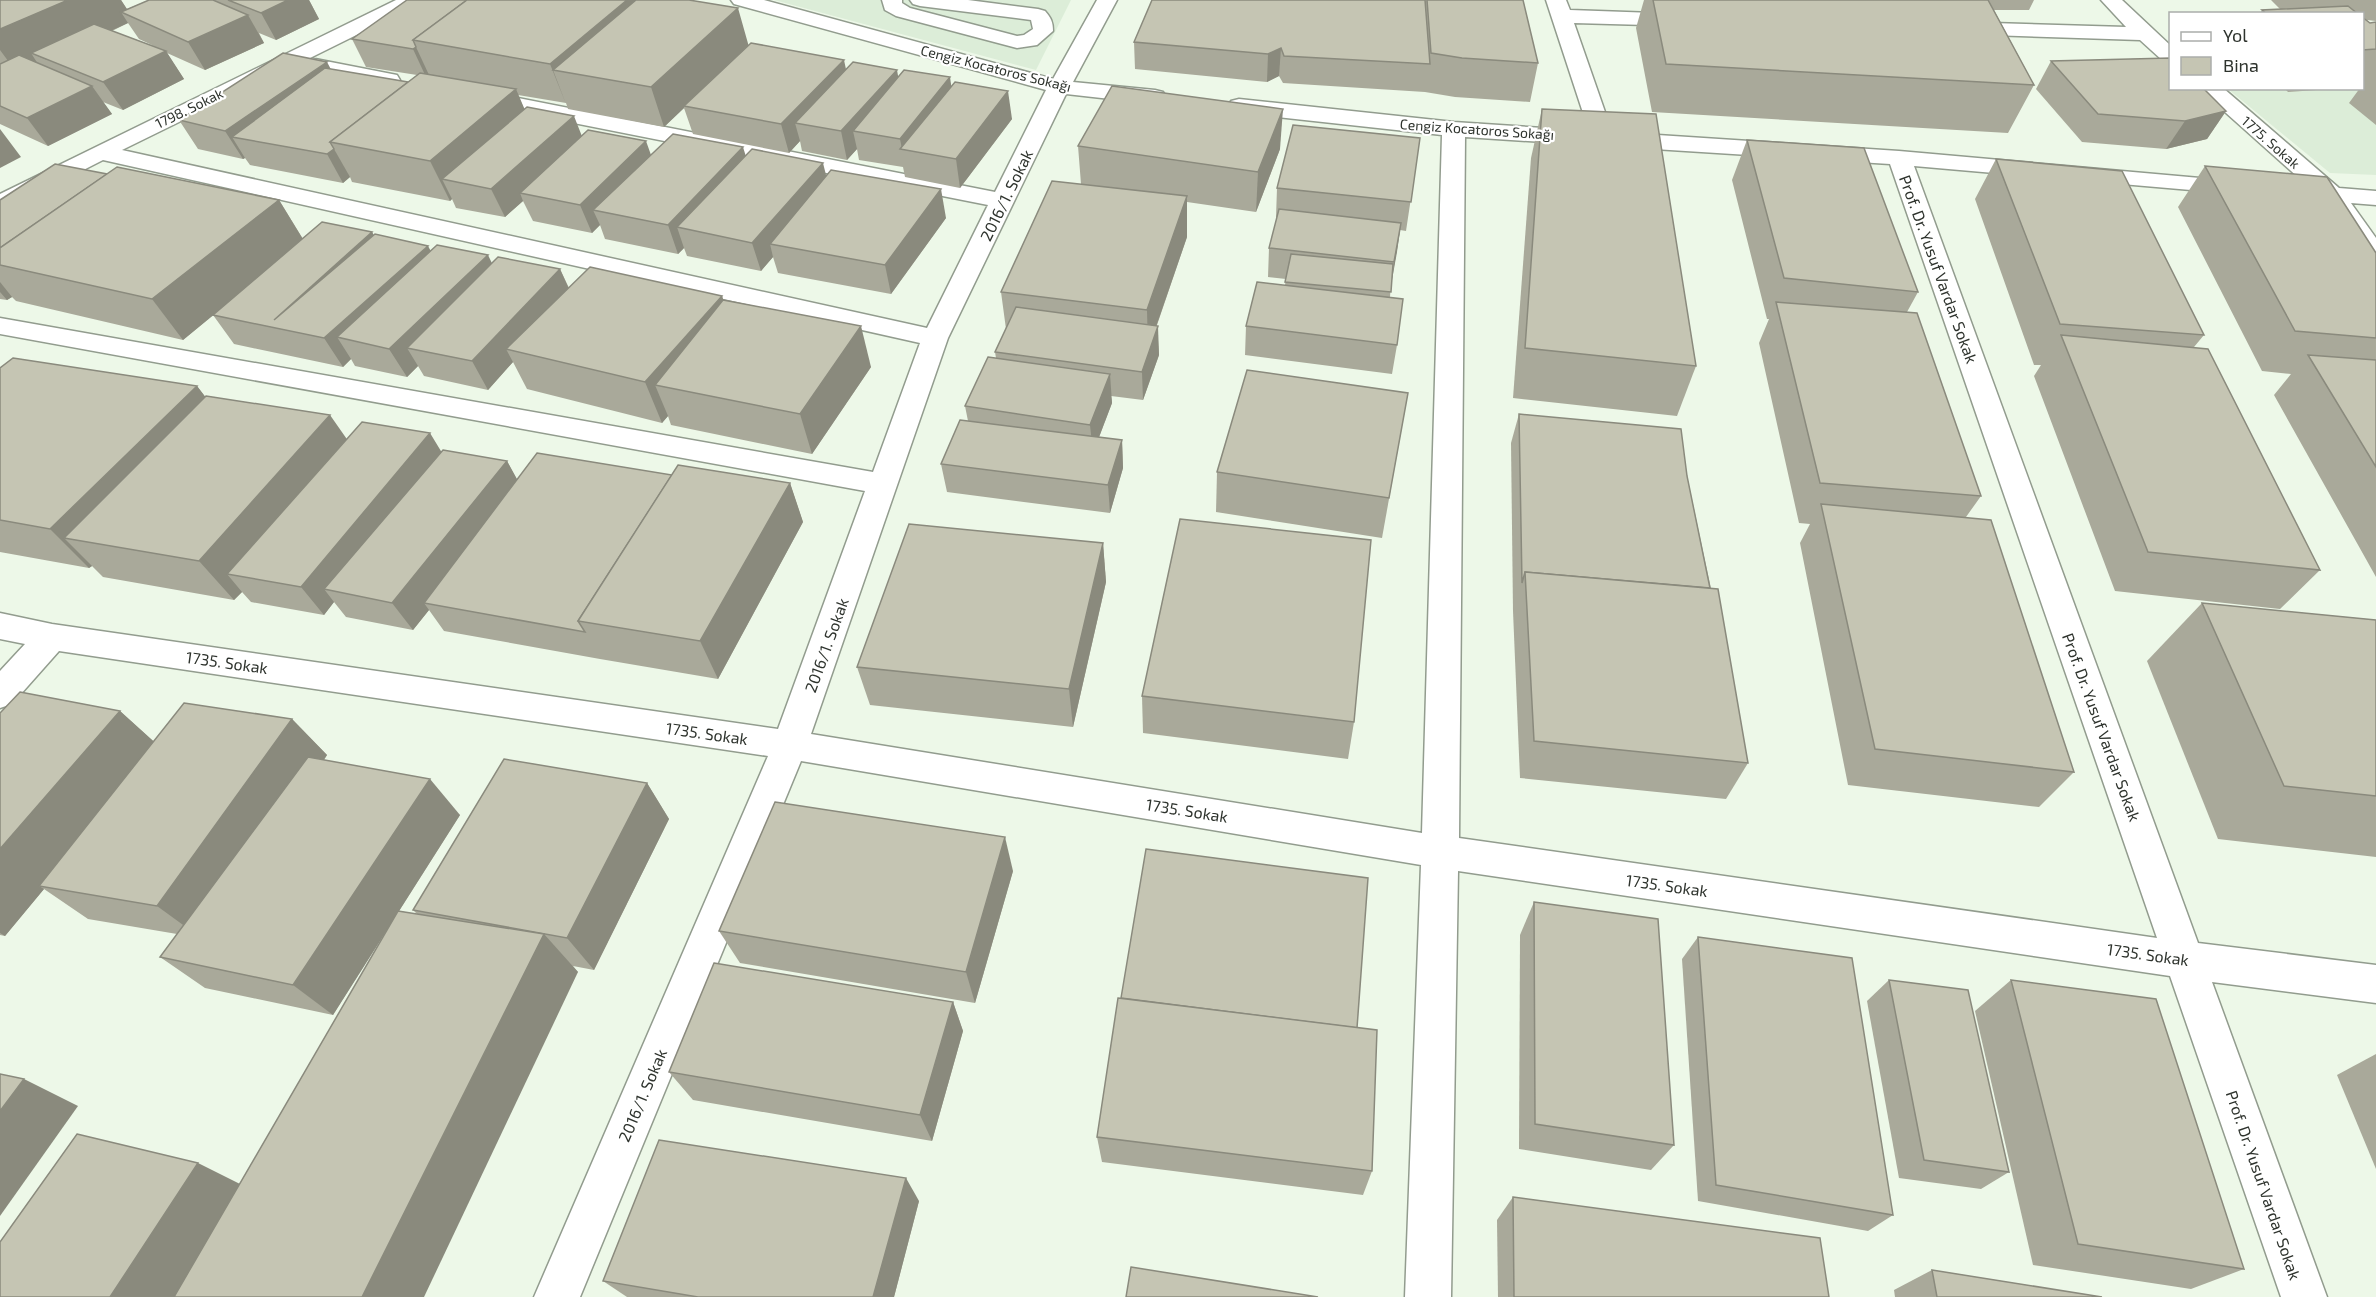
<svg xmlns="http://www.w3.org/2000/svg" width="2376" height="1297" font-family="'Exo 2',sans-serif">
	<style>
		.built { fill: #dcedd8 }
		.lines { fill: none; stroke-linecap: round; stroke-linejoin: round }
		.minor-casing { stroke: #929c8e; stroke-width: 3 }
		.minor { fill: #fff; fill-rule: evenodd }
		.wall { fill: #a9a99a; fill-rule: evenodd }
		.shaded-wall { fill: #8a8a7d }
		.building { fill: #c5c5b3; stroke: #8a8a7d; stroke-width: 1.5 }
		.labels { text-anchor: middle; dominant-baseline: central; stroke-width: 4.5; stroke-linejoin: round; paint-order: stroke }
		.far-street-label { font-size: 14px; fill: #2e332d; stroke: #fff }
		.street-label { font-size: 16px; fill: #2e332d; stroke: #fff }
	</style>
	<rect width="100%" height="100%" fill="#edf8e8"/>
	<g class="built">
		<polygon points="774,0 1071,0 1036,70"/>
		<polygon points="2376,32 2376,175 2330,173 2228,89 2362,88"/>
	</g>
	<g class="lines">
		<defs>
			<g id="minor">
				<path d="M396,0H422L419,4L310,58L397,75L400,80L397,85L389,87L291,67L122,150L927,328L988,205L478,104L470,102L467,97L470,92L478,90L995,192L1046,90L734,4L731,0H764L1053,79L1097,0H1117L1073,82L1155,90L1163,92L1166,97L1163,102L1155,104L1066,94L948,338L811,734L1422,833L1442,135L1239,113L1231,111L1228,106L1231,101L1239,99L1454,122L1589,131L1546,0H1566L1570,10L1683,14L1690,16L1693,20L1690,24L1683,26L1574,23L1612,132L1899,151L2245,182L2249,187L2245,192L2237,194L1914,166L2198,943L2376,965V1003L2212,982L2327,1297H2281L2170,976L1458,871L1451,1297H1405L1421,865L801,761L580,1297H534L768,756L59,651L12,704L0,708V671L25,644L0,639V613L52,624L778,729L865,491L0,334V318L873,472L920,343L103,160L9,208L0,210V194ZM1465,137L1890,164L2157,938L1459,838Z"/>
				<path d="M882,0H902V3L910,8L1017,36L1024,35L1033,29L1031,20L920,6L913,4L910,0H968L1038,9L1045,11C1051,18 1053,22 1053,31L1037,45L1017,48L896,16L885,10Z"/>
				<polygon points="2101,0 2122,0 2170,45 2170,61 2162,60 2140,40 1959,34 1952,32 1949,28 1952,24 1959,22 2126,27"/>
				<polygon points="2198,88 2223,88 2339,188 2376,191 2376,205 2351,203 2376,238 2376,264 2367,261 2325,202 2286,197 2282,192 2286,187 2308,186"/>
			</g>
		</defs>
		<use href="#minor" class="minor-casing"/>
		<use href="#minor" class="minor"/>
	</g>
	<g class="wall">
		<path d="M0,0H121L127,9L149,0H309L319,19L276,40L259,33L264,43L205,70L167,53L184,79L123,110L103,102L112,114L48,146L0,124ZM128,23L139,39L154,46L112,31Z"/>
		<polygon points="1152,0 1523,0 1538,63 1530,102 1455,97 1425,92 1283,83 1279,76 1267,82 1135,69 1134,42"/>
		<polygon points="1644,0 2034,0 2029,10 1994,10 2034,85 2008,133 1652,112 1636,28"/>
		<polygon points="2271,0 2376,0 2376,21 2367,20 2370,23 2376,22 2376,125 2349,103 2360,88 2362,88 2362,14 2260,14 2262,10 2280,9"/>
		<polygon points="352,39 748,46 846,70 898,76 951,87 1012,119 960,188 905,177 903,167 859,160 857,149 847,160 802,151 800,141 789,153 693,134 684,108 664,127 568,109 566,103 518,95 524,109 582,136 651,155 746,155 826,176 946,218 891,294 778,273 773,257 761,271 687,256 684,248 678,254 605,239 600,225 592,233 533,221 523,201 505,217 456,208 452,199 450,201 352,182 350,177 343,183 250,165 245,158 243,159 198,149 179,120 331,69 408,82 417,75 366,67"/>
		<polygon points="2051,61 2226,111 2207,139 2166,149 2082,142 2036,89"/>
		<polygon points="2284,88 2345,88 2288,92"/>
		<polygon points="1542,109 1696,366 1677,416 1513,398 1531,158"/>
		<polygon points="1420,138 1406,231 1400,230 1391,284 1390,297 1397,345 1392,374 1245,355 1246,326 1285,285 1286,279 1268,277 1269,248 1277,217 1276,217 1277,188"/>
		<polygon points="1747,140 1918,292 1907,312 1981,496 1966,517 2074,772 2039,807 1848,785 1800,543 1810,524 1799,523 1759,343 1769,319 1767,319 1732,180"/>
		<polygon points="1078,146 1280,149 1256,212 1187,202 1187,237 1157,325 1159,355 1143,400 1111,396 1112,403 1099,437 1122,440 1123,468 1110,513 947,492 941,464 968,421 965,406 996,358 995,352 1006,329 1001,292 1081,184"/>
		<polygon points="1996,159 2204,335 2194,347 2320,570 2280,609 2115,591 2034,376 2041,365 2034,365 1975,199"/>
		<polygon points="2205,166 2376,253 2376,577 2274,395 2291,374 2262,371 2178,207"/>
		<polygon points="107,174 279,200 303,239 372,232 374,236 431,251 492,264 560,269 569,288 722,296 723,300 871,367 812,454 671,425 668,416 662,423 527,389 513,362 488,390 424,376 418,366 407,377 355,366 351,359 343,367 234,344 213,315 183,340 16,301 12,297 7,300 0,299 0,200"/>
		<polygon points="0,368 197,386 205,397 347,439 507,461 517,480 672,475 790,483 803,522 718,679 600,659 444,631 429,610 413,630 346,617 334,602 324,615 251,602 242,592 234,600 103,577 92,566 89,568 0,552"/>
		<polygon points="1408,393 1382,538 1216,512 1217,472"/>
		<polygon points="1519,414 1687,476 1748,763 1726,799 1520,778 1513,611 1511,443"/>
		<polygon points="1103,543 1106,582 1073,727 870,705 857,667"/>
		<polygon points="2202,603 2376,620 2376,857 2218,839 2147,661"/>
		<polygon points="1142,696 1354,722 1348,759 1143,733"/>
		<polygon points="120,711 154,742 292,719 327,755 324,760 460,815 399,911 417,914 413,910 647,783 669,819 594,970 573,966 578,972 240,1184 395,917 333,1015 205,988 160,957 177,934 88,919 44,889 5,936 0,935 0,713"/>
		<polygon points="1013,871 975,1003 740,963 719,931"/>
		<polygon points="1534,902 1674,1145 1651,1170 1519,1149 1520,935"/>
		<polygon points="1698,937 1893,1215 1868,1231 1698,1201 1682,959"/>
		<polygon points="1889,980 2009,1172 1981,1189 1899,1178 1867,1001"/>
		<polygon points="2011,980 2244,1269 2191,1289 2033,1265 1975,1011"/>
		<polygon points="953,1002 963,1031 932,1141 693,1100 669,1072"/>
		<polygon points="1357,1028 1372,1171 1363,1195 1102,1162 1097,1137"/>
		<polygon points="2376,1054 2376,1169 2337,1075"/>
		<polygon points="1513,1197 1829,1297 1498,1297 1497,1220"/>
		<polygon points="919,1201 894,1297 627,1297 603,1281"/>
		<polygon points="1932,1270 2102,1297 1895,1297 1894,1290"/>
	</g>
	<g class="shaded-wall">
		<polygon points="68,0 121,0 132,17 121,12 128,23 47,60 31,53 38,64 17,73 0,50 0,29"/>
		<polygon points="288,0 309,0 319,19 276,40 261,13"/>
		<polygon points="627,0 636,0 553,70 566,104 550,64"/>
		<polygon points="738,8 749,47 684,106 684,108 664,127 651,87"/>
		<polygon points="248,15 264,43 205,70 188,42"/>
		<polygon points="416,47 429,75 426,77 413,49"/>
		<polygon points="1281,48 1279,76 1267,82 1268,54"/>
		<polygon points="166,51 184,79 123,110 103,82"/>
		<polygon points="844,60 850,88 795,123 800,141 789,153 781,124"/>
		<polygon points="327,62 342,90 232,137 245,158 243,159 225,131"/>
		<polygon points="897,70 902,98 853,131 857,149 847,160 841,131"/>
		<polygon points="950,77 954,105 902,149 900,139"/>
		<polygon points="92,86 112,114 48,146 27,118"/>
		<polygon points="516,89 533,129 442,179 452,199 450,201 430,161"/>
		<polygon points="1008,91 1012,119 960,188 956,159"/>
		<polygon points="1283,109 1280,149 1256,212 1258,172"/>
		<polygon points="2226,111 2207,139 2166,149 2185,121"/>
		<polygon points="574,116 585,144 520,193 523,201 505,217 491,189"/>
		<polygon points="0,129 21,157 0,168"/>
		<polygon points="646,141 656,169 593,210 600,225 592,233 580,205"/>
		<polygon points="743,147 752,176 677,227 684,248 678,254 668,225"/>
		<polygon points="334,149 350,177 343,183 327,154"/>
		<polygon points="823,163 830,191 770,244 773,257 761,271 752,243"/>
		<polygon points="941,189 946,218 891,294 885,265"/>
		<polygon points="1187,196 1187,237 1148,350 1147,310"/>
		<polygon points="279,200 304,241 183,340 152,299"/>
		<polygon points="1401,223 1397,252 1390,291 1394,262"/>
		<polygon points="372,232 388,261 274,320"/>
		<polygon points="428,246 444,275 337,337 351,359 343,367 324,338"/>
		<polygon points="488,255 502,284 407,348 418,366 407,377 389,349"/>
		<polygon points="560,269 573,298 506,349 513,362 488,390 472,361"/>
		<polygon points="0,282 12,297 7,300 0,292"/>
		<polygon points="722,296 736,337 655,385 668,416 662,423 645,382"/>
		<polygon points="861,326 871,367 812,454 800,414"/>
		<polygon points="1158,326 1159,355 1143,400 1142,372"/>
		<polygon points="1110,374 1112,403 1093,453 1090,425"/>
		<polygon points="197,386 228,426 64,538 92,566 89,568 50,529"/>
		<polygon points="330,415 358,455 227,574 242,592 234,600 199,561"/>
		<polygon points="430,433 447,461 324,589 334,602 324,615 301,587"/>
		<polygon points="1122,440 1123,468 1110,513 1108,485"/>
		<polygon points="507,461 523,490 424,603 429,610 413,630 392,603"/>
		<polygon points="790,483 803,522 718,679 700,641"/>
		<polygon points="1103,543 1106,582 1073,727 1069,689"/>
		<polygon points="120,711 161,748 39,886 44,889 5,936 0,933 0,849"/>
		<polygon points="292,719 327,755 201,938 157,906"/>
		<polygon points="430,779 460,815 333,1015 293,985"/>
		<polygon points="647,783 669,819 594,970 567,938"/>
		<polygon points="1005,837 1013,871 975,1003 966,972"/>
		<polygon points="544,934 578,972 424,1297 362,1297"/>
		<polygon points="953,1002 963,1031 932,1141 920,1115"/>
		<polygon points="24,1079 78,1106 0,1216 0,1111"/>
		<polygon points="198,1163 246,1187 176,1297 110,1297"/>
		<polygon points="906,1178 919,1201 894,1297 873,1297"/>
	</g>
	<g class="building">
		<polygon points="0,0 68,0 0,29"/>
		<polygon points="149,0 213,0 248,15 188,42 121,12"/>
		<polygon points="228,0 288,0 261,13"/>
		<polygon points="407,0 467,0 413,40 416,47 413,49 352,39"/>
		<polygon points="467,0 627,0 550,64 413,40"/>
		<polygon points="636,0 689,0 738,8 651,87 553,70"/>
		<polygon points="1152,0 1425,0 1430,64 1284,56 1281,48 1268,54 1134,42"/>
		<polygon points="1427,0 1523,0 1538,63 1462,58 1431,53"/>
		<polygon points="1653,0 1988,0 2034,85 1666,64"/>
		<polygon points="2348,6 2358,14 2267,14 2262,10"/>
		<polygon points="2362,17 2370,23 2376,22 2376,49 2362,50"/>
		<polygon points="94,24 166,51 103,82 31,53"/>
		<polygon points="751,43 844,60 781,124 684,106"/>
		<polygon points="283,53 327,62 225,131 179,120"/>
		<polygon points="19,55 92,86 27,118 0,106 0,64"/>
		<polygon points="2170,58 2170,88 2203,88 2226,111 2185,121 2098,114 2051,61"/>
		<polygon points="853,62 897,70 841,131 795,123"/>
		<polygon points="325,68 408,82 330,142 334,149 327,154 232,137"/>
		<polygon points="904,70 950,77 900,139 853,131"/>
		<polygon points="420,73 516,89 430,161 330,142"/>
		<polygon points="955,82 1008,91 956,159 900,149"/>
		<polygon points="1112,86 1283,109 1258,172 1078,146"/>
		<polygon points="527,107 574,116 491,189 442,179"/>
		<polygon points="1542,109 1656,114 1696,366 1525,348"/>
		<polygon points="1293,125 1420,138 1411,202 1277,188"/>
		<polygon points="588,130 646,141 580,205 520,193"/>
		<polygon points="673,134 743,147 668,225 593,210"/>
		<polygon points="1747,140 1864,148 1918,292 1784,278"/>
		<polygon points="752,149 823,163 752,243 677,227"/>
		<polygon points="1996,159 2122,171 2204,335 2060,324"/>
		<polygon points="55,164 107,174 0,248 0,200"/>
		<polygon points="2205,166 2327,177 2376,253 2376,338 2295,331"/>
		<polygon points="117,167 279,200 152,299 0,265 0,248"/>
		<polygon points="831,170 941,189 885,265 770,244"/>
		<polygon points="1052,181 1187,196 1147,310 1001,292"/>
		<polygon points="1279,209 1401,223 1394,262 1269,248"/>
		<polygon points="322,222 372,232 274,320 375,234 428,246 324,338 213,315"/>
		<polygon points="437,245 488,255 389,349 337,337"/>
		<polygon points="1291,254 1393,264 1391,292 1285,282"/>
		<polygon points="498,257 560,269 472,361 407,348"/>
		<polygon points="590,267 722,296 645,382 506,349"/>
		<polygon points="1257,282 1403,299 1397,345 1246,326"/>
		<polygon points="723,300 861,326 800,414 655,385"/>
		<polygon points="1776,302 1917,313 1981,496 1820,483"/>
		<polygon points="1016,307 1158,326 1142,372 995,352"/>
		<polygon points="2061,335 2208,349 2320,570 2148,552"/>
		<polygon points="2308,355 2376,360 2376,467"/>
		<polygon points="988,357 1110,374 1090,425 965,406"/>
		<polygon points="13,358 197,386 50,529 0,520 0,368"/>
		<polygon points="1247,370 1408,393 1389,498 1217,472"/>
		<polygon points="206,396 330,415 199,561 64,538"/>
		<polygon points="1519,414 1681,429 1687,476 1710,588 1525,572 1522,583"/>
		<polygon points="960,420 1122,440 1108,485 941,464"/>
		<polygon points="362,422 430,433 301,587 227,574"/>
		<polygon points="443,450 507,461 392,603 324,589"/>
		<polygon points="537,453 672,475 578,621 585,632 424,603"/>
		<polygon points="678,465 790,483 700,641 578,621"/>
		<polygon points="1821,504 1991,520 2074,772 1875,749"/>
		<polygon points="1180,519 1371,540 1354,722 1142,696"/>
		<polygon points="909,524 1103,543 1069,689 857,667"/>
		<polygon points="1525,572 1718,589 1748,763 1534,741"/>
		<polygon points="2202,603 2376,620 2376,796 2284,786"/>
		<polygon points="20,692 120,711 0,849 0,713"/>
		<polygon points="184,703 292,719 157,906 39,886"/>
		<polygon points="308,757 430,779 293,985 160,957"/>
		<polygon points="504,759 647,783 567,938 413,910"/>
		<polygon points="775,802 1005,837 966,972 719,931"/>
		<polygon points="1146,849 1368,878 1357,1028 1121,998"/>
		<polygon points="1534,902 1658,919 1674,1145 1535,1124"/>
		<polygon points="398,911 544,934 362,1297 174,1297"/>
		<polygon points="1698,937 1852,958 1893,1215 1716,1185"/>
		<polygon points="714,963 953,1002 920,1115 669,1072"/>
		<polygon points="1889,980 1968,990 2009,1172 1924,1160"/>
		<polygon points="2011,980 2156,999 2244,1269 2078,1244"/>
		<polygon points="1118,998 1377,1030 1372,1171 1097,1137"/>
		<polygon points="0,1074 24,1079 0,1111"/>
		<polygon points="77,1134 198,1163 110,1297 0,1297 0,1242"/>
		<polygon points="659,1140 906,1178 873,1297 698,1297 603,1281"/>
		<polygon points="1513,1197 1820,1238 1829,1297 1514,1297"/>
		<polygon points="1131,1267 1318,1297 1126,1297"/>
		<polygon points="1932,1270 2102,1297 1937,1297"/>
	</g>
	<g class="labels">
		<g class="far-street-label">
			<text transform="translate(996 68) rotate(14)">Cengiz Kocatoros Sokağı</text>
			<text transform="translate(189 108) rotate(-26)">1798. Sokak</text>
			<text transform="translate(1477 129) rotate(4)">Cengiz Kocatoros Sokağı</text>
			<text transform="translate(2271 142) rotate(41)">1775. Sokak</text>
		</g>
		<g class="street-label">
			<text transform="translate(1006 195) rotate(-64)">2016/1. Sokak</text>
			<text transform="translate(1939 269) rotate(70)">Prof. Dr. Yusuf Vardar Sokak</text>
			<text transform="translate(826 645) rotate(-70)">2016/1. Sokak</text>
			<text transform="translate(227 662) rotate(8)">1735. Sokak</text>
			<text transform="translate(2102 727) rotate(70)">Prof. Dr. Yusuf Vardar Sokak</text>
			<text transform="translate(707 733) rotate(8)">1735. Sokak</text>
			<text transform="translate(1187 810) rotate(9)">1735. Sokak</text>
			<text transform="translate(1667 885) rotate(8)">1735. Sokak</text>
			<text transform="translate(2148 954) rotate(8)">1735. Sokak</text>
			<text transform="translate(642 1095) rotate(-67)">2016/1. Sokak</text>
			<text transform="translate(2264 1185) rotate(71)">Prof. Dr. Yusuf Vardar Sokak</text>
		</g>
	</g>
	<rect x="2169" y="12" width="195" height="78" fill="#ffffff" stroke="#abadab" stroke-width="1.5"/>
	<rect x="2181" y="32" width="30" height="9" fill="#ffffff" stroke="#abadab" stroke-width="1.5"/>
	<text x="2223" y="42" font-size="18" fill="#2e332d">Yol</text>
	<rect x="2181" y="57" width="30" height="18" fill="#c5c5b3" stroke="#abadab" stroke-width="1.5"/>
	<text x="2223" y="72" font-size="18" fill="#2e332d">Bina</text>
</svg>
